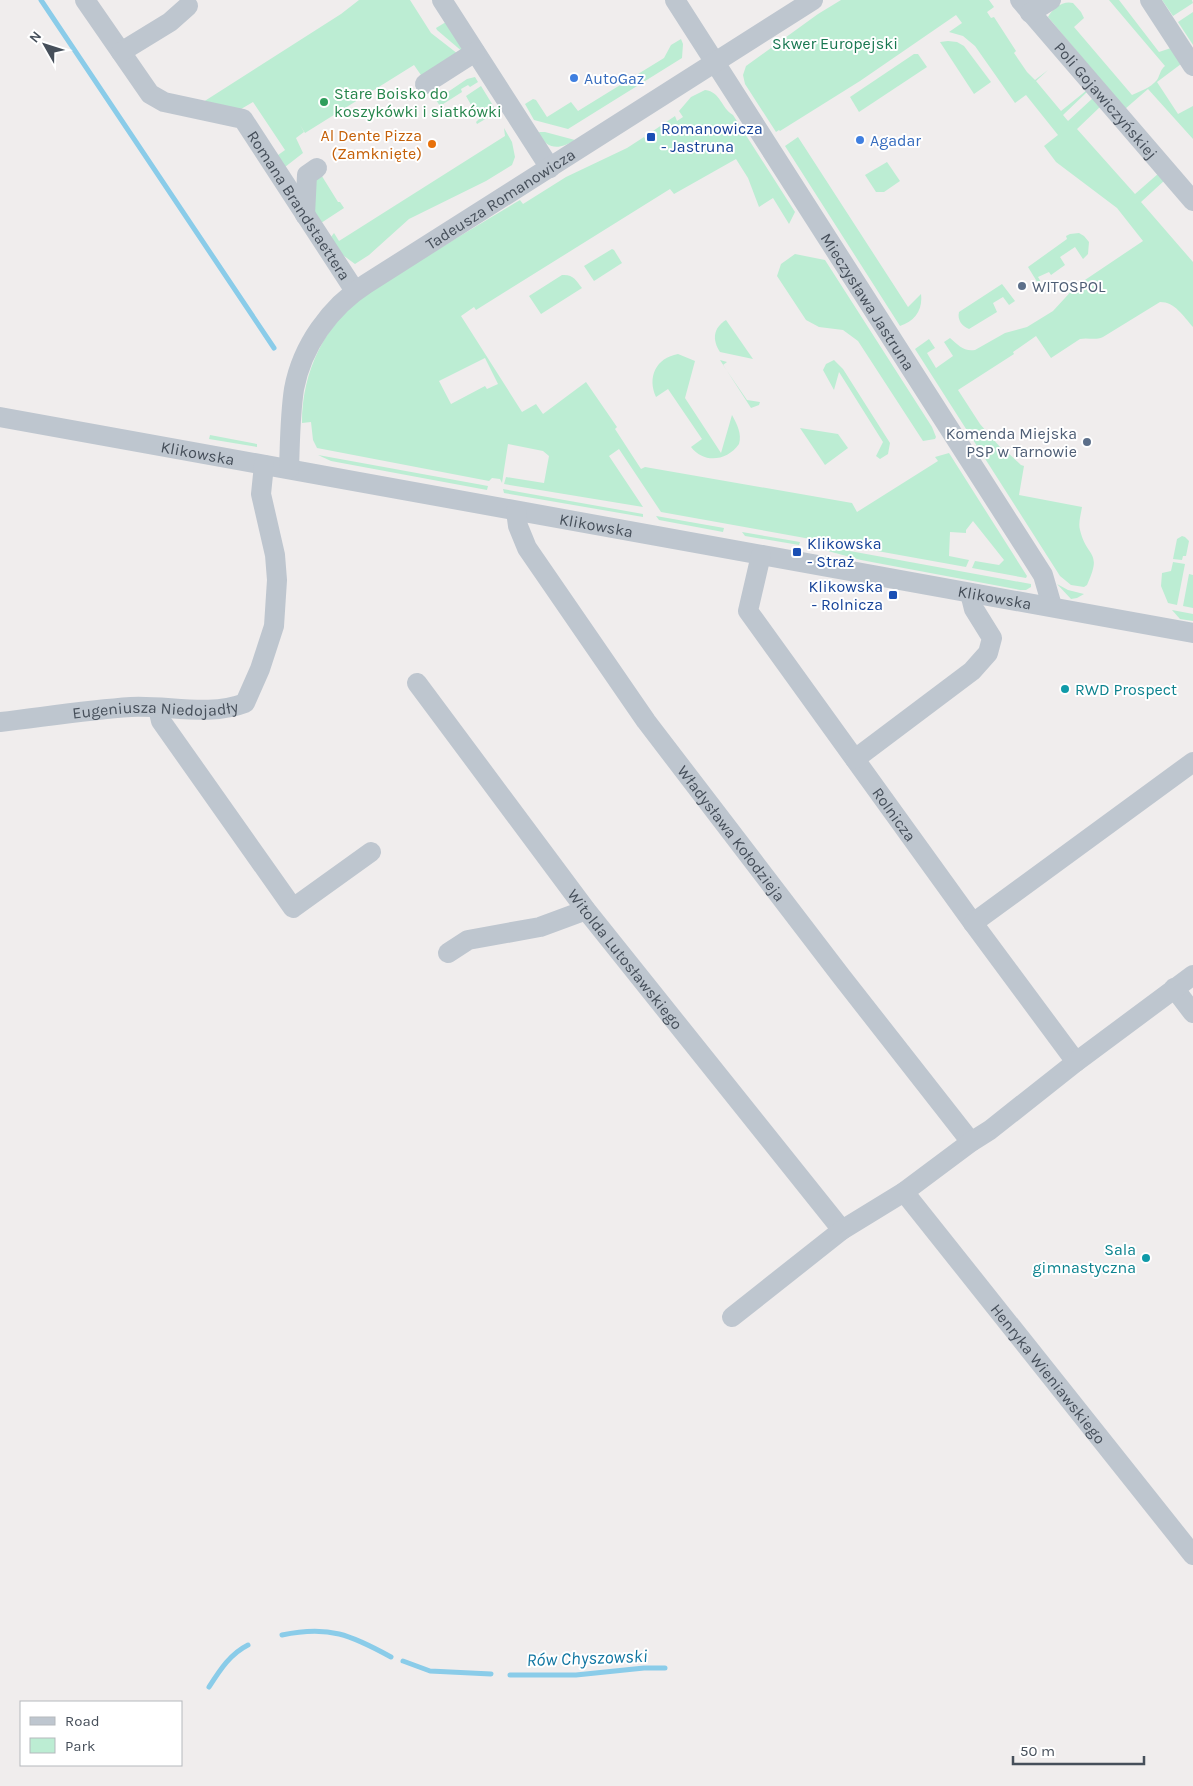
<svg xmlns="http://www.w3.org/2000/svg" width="1193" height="1786" font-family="Karla,sans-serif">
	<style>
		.green { fill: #bcedd3; fill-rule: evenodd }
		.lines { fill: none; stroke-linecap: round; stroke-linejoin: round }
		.stream { stroke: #8acce9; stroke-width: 5 }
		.minor { stroke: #bec6cf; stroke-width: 20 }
		.shop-dot { fill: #3f7fe0; stroke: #fff; stroke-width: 2 }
		.leisure-dot { fill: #2e9e5b; stroke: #fff; stroke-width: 2 }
		.transit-dot { fill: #1a4fb4; stroke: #fff; stroke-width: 2 }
		.food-dot { fill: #e8710a; stroke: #fff; stroke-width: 2 }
		.service-dot { fill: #5c6f8a; stroke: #fff; stroke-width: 2 }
		.culture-dot { fill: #0f9aa8; stroke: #fff; stroke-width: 2 }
		.labels { text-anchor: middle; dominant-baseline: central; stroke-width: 4; stroke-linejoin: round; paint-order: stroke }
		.park-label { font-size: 16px; fill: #197852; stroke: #fff }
		.shop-label { font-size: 16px; fill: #366cbe; stroke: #fff; text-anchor: start }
		.leisure-label { font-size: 16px; fill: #27864d; stroke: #fff; text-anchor: start }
		.street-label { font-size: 16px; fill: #464f5a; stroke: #fff }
		.transit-label { font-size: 16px; fill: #164399; stroke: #fff; text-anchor: start }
		.food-label { font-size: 16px; fill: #c56008; stroke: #fff; text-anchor: end }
		.service-label { font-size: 16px; fill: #4e5e75; stroke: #fff; text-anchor: start }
		.culture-label { font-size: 16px; fill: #0d838f; stroke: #fff; text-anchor: start }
		.water-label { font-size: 18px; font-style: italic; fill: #1176a2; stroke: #fff }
	</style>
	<rect width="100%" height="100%" fill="#f0eded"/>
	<g class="green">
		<polygon points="359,0 410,0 431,33 458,54 423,78 414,65 305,133 300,125 304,132 296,138 303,153 285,167 274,158 285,150 253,102 236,112 200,104 341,14"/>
		<path d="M841,0H989L994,7L987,12L991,18L994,17L1016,51L1014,53L1027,72L1035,80L1048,70L1036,81L1061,111L1087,90L1088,91L1063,115L1068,121L1094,97L1101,106L1077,129L1135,194L1159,173L1165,180L1141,202L1193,262V327C1183,316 1175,302 1160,302L1103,337C1094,341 1089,337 1080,339L1051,358L1036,336L1013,352L1014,354L958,390L980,424L1000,447L1004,449L1021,465L1024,466L1019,495L1082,507C1081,514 1078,523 1080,530C1087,559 1103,550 1087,585L1084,587L1071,585L1060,576L915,349L929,339L935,348L927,353L936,368L953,356L944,342L950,338C958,345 964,352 975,350L1005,333L1027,327L1053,311L1076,286L1143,241L1117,208L1056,162L1044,146L1058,135L1026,95L1015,103L975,46L963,36L949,32L962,23L956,15L860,81L780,131L779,130L776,132L745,84L743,75L746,66L818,14Z"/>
		<path d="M1109,0H1119L1159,52L1171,48L1181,64L1157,82L1178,114L1193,106V139L1148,89L1125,109L1048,17C1052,9 1063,0 1073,3L1081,12L1084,18L1074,27L1132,95C1141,91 1150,88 1157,80C1160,75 1160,70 1165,66Z"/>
		<polygon points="1162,0 1192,0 1193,3 1173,16"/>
		<polygon points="1193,12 1193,45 1178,22"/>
		<polygon points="446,22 465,51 464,53 437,30 436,28"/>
		<polygon points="681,39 683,44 682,58 568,129 534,120 525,104 533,99 536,100 547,117 571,102 578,111 664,58 671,45"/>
		<polygon points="948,41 957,42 964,46 991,82 974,94 940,42"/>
		<polygon points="914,54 918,54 927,67 859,112 850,97"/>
		<polygon points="475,77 478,82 470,87 468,85 461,89 462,92 440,106 436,100 467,79"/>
		<polygon points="481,86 497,112 477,124 476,122 479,119 466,96"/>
		<path d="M705,90C721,92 721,108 733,115L795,212L789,224L773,198L759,207L748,178L736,159L674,194L670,189L476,310L474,307L461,316L522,412L536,404L543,414L586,382L617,427L615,429L641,469L645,467L852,503L857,512L938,461L935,457L949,453L1027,576L1026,578L972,568L975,561L999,565L1004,560L973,521L966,530V533L950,532L949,556L969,560L966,567L661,512L619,449L609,456L643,507L504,484L506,477L544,483L549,456L543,451L508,444L502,483L500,479L492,478L489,481L317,448L313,440L311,422L302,423C302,371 325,323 368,293C384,281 402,271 419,261C453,240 487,220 520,200L523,204L566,177L627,148L644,137L647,142L656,136L653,131L675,116L677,121L683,117L679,111L691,97ZM485,358L498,384L487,389L485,386L451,404L439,381Z"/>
		<polygon points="504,128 512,142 515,157 512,165 486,181 409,219 369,255 355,264 340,253 331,237 334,233 339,241 505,136"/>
		<path d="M540,132H545L575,140C559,150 548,150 537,133Z"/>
		<path d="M798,137L908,307L921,294C923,310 915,321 900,326L785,146Z"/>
		<polygon points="887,162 900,181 884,192 876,192 865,175"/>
		<polygon points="320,173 338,202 340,202 344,208 321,223 312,211 314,178"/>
		<polygon points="1079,233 1084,236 1089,242 1088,254 1083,259 1075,247 1060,257 1065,265 1051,275 1049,272 1038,277 1041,282 1039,285 1028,267 1067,239 1066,236 1070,234"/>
		<polygon points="612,249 614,250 622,263 594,281 584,266"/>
		<polygon points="795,254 825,260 932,427 936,437 935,439 923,441 858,341 843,330 819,327 806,320 777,276 781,264"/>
		<path d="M562,275C573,274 576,280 582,288L541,314L529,296Z"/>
		<path d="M1002,284L1015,301L1009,305L1003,297L993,303L997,312L969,329C962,326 957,320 959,312Z"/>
		<path d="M726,320L753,359L720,352C712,340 713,328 726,320Z"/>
		<path d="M678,354L695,361L685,398L721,453L732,415C737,424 742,434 739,444C727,461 704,464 691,447L702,439L668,389L656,397C647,377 656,358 678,354Z"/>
		<polygon points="720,360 727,362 723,365 747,400 760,402 759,405 751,408"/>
		<polygon points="834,360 843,369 890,443 888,454 880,459 876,456 883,442 839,372 834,390 823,370 826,364"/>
		<polygon points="800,428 838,434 848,448 825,465"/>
		<polygon points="210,435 257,444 257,447 209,439"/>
		<polygon points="318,455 488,486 487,490 331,461"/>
		<polygon points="503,489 643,514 643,517 504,493"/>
		<polygon points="656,516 724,528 723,532 659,520"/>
		<polygon points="742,532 800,542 799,545 745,536"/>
		<polygon points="1182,536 1185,537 1189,541 1186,556 1183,556 1182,560 1173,559 1177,539"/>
		<polygon points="817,545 1031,584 1031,587 1026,590 1020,590 861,560 817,548"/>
		<polygon points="1173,562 1185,564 1177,605 1168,603 1161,586 1162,573 1171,571"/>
		<polygon points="1189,574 1193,575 1193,608 1183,606"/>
		<polygon points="1057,584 1068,590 1084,594 1077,598 1071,599"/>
		<polygon points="1172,610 1193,614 1193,621 1180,619"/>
	</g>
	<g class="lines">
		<g class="stream">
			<polyline points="41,0 274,348"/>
			<path d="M282,1635C329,1625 351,1635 391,1657"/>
			<polyline points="403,1661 430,1671 491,1674"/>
			<polyline points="510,1675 576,1675 644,1668 665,1668"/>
			<path d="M209,1687C220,1670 230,1654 248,1645"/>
		</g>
		<g class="minor">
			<path id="s1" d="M85,0L150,94L164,102L243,119L355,291"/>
			<polyline points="442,0 550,168"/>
			<path id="s2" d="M675,0L1043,575L1052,606"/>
			<path id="s3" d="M1020,0L1193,201"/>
			<polyline points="1150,0 1193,66"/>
			<polyline points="1030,13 1051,0"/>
			<polyline points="121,52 170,22 188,6"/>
			<polyline points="425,84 475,52"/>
			<polyline points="305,215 307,175 317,168"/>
			<path id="s4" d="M0,417L1193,633"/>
			<path id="s5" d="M289,469C290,443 290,415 294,389C302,346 330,307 366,284L813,0"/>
			<path id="s6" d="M516,511L518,526L527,548L646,721L841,976L971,1142"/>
			<path id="s7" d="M761,555L748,611L973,923L1076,1062"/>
			<path id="s8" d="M417,683L586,910L842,1230"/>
			<polyline points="158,708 161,721 293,908 371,852"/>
			<path id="s9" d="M0,722C43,717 87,710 131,707C168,705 209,717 245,703L260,669L274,626L277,580L275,555L261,494L264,465"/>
			<polyline points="855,759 972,671 988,653 992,638 974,609 970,593"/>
			<polyline points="973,923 1193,762"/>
			<polyline points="448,953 468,940 540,927 586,910"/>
			<polyline points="1174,988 1193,1013"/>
			<path id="s10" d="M904,1192L1193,1555"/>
			<polyline points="732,1317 842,1230 904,1192 971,1142 990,1130 1076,1062 1193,975"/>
		</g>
	</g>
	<g class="shop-dot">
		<circle cx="574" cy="78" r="5"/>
		<circle cx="860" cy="140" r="5"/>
	</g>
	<circle class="leisure-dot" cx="324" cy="102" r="5"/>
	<g class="transit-dot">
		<rect x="646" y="132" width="10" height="10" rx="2.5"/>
		<rect x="792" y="547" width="10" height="10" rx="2.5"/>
		<rect x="888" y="590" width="10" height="10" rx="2.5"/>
	</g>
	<circle class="food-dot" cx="432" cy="144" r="5"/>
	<g class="service-dot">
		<circle cx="1022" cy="286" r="5"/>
		<circle cx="1087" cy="442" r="5"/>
	</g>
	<g class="culture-dot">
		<circle cx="1065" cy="689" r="5"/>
		<circle cx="1146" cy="1258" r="5"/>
	</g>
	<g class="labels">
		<g class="park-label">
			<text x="835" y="43">Skwer Europejski</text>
		</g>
		<g class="shop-label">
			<text x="584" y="78">AutoGaz</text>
			<text x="870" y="140">Agadar</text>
		</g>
		<g class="leisure-label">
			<text x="334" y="93">Stare Boisko do<tspan x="334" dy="18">koszykówki i siatkówki</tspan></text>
		</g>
		<g class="street-label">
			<text stroke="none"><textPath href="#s3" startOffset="132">Poli Gojawiczyńskiej</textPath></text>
			<text stroke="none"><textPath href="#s5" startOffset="370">Tadeusza Romanowicza</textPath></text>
			<text stroke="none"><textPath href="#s1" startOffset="314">Romana Brandstaettera</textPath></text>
			<text stroke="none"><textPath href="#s2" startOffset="358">Mieczysława Jastruna</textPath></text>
			<text stroke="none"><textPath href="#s4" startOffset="201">Klikowska</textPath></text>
			<text stroke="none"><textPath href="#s4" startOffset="606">Klikowska</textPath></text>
			<text stroke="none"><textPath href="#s4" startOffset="1011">Klikowska</textPath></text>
			<text stroke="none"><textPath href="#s9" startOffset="156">Eugeniusza Niedojadły</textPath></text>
			<text stroke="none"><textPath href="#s7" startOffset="308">Rolnicza</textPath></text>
			<text stroke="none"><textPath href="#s6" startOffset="390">Władysława Kołodzieja</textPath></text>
			<text stroke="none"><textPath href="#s8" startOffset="346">Witolda Lutosławskiego</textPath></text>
			<text stroke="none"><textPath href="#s10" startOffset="232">Henryka Wieniawskiego</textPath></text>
		</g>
		<g class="transit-label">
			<text x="661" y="128">Romanowicza<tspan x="661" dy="18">- Jastruna</tspan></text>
			<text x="807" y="543">Klikowska<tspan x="807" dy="18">- Straż</tspan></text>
			<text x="883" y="586" text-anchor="end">Klikowska<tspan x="883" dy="18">- Rolnicza</tspan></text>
		</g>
		<g class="food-label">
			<text x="422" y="135">Al Dente Pizza<tspan x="422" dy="18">(Zamknięte)</tspan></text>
		</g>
		<g class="service-label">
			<text x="1032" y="286">WITOSPOL</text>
			<text x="1077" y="433" text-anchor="end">Komenda Miejska<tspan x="1077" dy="18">PSP w Tarnowie</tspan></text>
		</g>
		<g class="culture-label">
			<text x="1075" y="689">RWD Prospect</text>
			<text x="1136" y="1249" text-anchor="end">Sala<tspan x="1136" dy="18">gimnastyczna</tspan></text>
		</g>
		<g class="water-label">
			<text transform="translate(587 1658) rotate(-2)">Rów Chyszowski</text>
		</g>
	</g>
	<rect x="20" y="1701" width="162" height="65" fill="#ffffff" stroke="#b5b9bd"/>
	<rect x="30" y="1717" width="25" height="8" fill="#bec6cf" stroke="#b5b9bd"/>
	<text x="65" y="1726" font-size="15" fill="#464f5a">Road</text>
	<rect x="30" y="1738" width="25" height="15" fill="#bcedd3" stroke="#b5b9bd"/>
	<text x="65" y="1751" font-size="15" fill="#464f5a">Park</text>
	<g transform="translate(45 45) rotate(309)" stroke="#ffffff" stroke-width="4" paint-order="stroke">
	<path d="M0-4L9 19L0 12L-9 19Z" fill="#464f5a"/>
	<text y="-8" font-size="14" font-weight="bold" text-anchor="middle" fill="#464f5a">N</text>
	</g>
	<path d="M1013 1756v8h131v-8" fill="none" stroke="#464f5a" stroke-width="2.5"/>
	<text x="1020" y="1756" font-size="15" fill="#464f5a" stroke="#ffffff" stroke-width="4" paint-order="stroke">50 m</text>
</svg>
